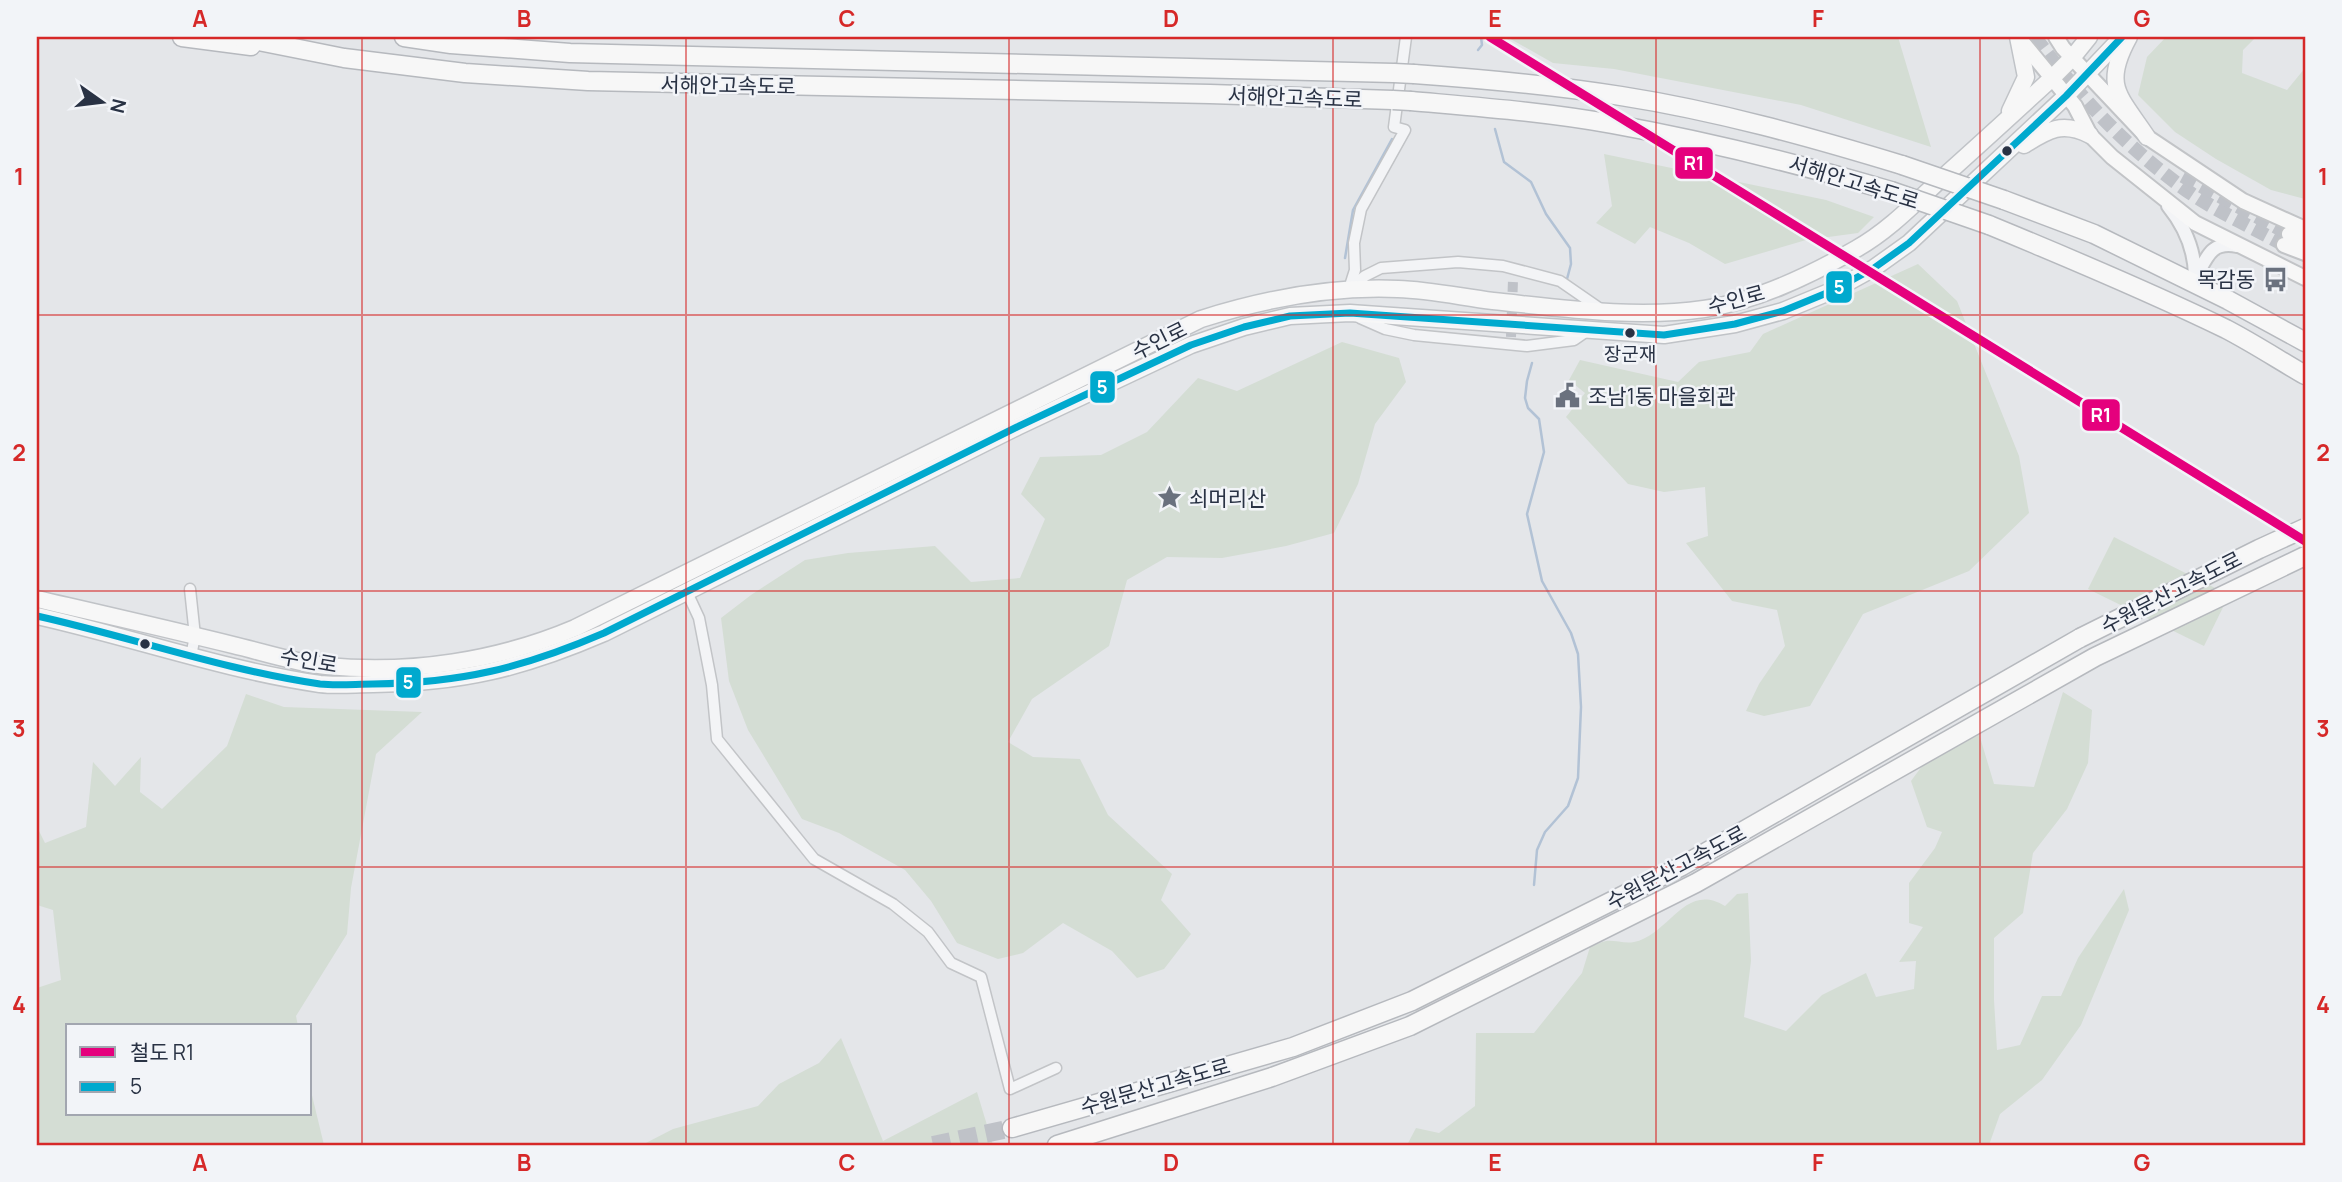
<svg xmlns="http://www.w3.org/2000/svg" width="2342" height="1182" font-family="Manrope,'Noto Sans KR',sans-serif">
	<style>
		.green { fill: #d4ddd4 }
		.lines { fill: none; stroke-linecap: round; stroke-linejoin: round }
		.stream { stroke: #b2c2d5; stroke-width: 2.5 }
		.minor-tunnel { stroke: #bfc2c8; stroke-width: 10; stroke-dasharray: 10 5; stroke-linecap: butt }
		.secondary-tunnel { stroke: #bfc2c8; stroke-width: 14; stroke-dasharray: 14 7; stroke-linecap: butt }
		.motorway-tunnel { stroke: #bfc2c8; stroke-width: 18; stroke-dasharray: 18 9; stroke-linecap: butt }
		.minor-casing { stroke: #c2c4c7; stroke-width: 13 }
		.tertiary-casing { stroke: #c2c4c7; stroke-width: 16 }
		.secondary-casing { stroke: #c2c4c7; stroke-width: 18 }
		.primary-casing { stroke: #c0c3c7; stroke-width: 19 }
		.motorway-casing { stroke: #b6b9be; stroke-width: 21 }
		.minor { stroke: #f3f4f6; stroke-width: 10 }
		.tertiary { stroke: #f3f4f6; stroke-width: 12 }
		.secondary { stroke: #f7f7f7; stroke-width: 14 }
		.primary { stroke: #f7f7f7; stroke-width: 16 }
		.motorway { stroke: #f7f7f7; stroke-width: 18 }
		.motorway-bridge-casing { stroke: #b6b9be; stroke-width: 21; stroke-linecap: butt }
		.motorway-bridge { stroke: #f7f7f7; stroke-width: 18 }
		.bus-1-casing { stroke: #f2f4f8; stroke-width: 12 }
		.bus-1 { stroke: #00a9ce; stroke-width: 7 }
		.rail-1-casing { stroke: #f2f4f8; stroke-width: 14 }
		.rail-1 { stroke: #e5007d; stroke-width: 9 }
		.grid { fill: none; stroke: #d62828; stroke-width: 2; stroke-opacity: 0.55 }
		.bus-dot { fill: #293244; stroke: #f2f4f8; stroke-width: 2.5 }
		.labels { text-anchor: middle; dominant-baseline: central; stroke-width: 5; stroke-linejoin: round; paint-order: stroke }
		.bus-label { font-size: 19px; fill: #293244; stroke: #f2f4f8 }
		.street-label { font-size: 21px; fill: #293244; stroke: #f2f4f8 }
		.poi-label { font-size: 21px; fill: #293244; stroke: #f2f4f8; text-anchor: start }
		.line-badge { stroke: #f2f4f8; stroke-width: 2.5 }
		.badge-label { font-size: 19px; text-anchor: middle; font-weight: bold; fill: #fff }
		.neatline { fill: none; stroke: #d62828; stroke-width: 2.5 }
		.grid-label { font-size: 23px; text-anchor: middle; font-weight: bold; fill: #d62828 }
	</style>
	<rect width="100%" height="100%" fill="#e4e6e9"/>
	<g class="green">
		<polygon points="1507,37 1898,37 1931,147 1801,105 1614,69 1553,63"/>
		<polygon points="2166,37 2256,37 2243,50 2242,73 2287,90 2305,68 2305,199 2271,190 2216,159 2175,132 2138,95 2147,57"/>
		<polygon points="1604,154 1826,200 1874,217 1858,233 1806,240 1725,264 1689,243 1650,227 1635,244 1596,223 1612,206"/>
		<polygon points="1918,264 1957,301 2019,456 2029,513 1969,571 1863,614 1810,706 1764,716 1746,711 1759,684 1785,646 1777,610 1732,601 1686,543 1708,536 1705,487 1664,492 1628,484 1566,417 1585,393 1569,380 1580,360 1678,382 1699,362 1750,352 1763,334"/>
		<polygon points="1342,342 1399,358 1406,382 1375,424 1358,484 1334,533 1286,546 1222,558 1167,557 1127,580 1109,646 1032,699 1008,742 1033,757 1080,759 1108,815 1172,874 1161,900 1191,934 1164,969 1137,978 1112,951 1063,923 1023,953 998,959 957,943 931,901 905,870 839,833 802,819 748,730 729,681 721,618 751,595 805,560 848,553 935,546 971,582 1020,578 1045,519 1021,494 1040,457 1101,455 1147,432 1198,378 1237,391"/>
		<polygon points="2114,537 2229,595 2204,646 2088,589"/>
		<path d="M2063,692L2092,710L2088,763L2067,809L2033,853L2023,913L1994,938V1000L1997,1050L2020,1045L2042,996H2061L2078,958L2124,889L2129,910L2081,1025L2042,1080L2000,1114L1989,1145H1407L1416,1128L1439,1133L1475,1106L1476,1033H1534L1582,973L1590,947C1595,945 1601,942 1606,941C1615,940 1625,944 1634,942C1669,935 1685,881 1725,906L1737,894L1748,893L1751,961L1744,1017L1786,1031L1822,995L1866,973L1876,997L1914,989L1916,961L1899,962L1923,927L1909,923V883L1935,848L1942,832L1927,827L1911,781L1942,739L1977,727L1994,784L2034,787Z"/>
		<polygon points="246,694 284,707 422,712 376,754 351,888 347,934 296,1016 298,1026 68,1026 68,1114 310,1114 310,1087 324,1145 37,1145 37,988 61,980 53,910 37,905 37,827 45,843 86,827 93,762 115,786 141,757 140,792 162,809 227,746"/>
		<polygon points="841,1038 883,1141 977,1092 993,1145 642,1145 673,1129 758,1106 779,1084 819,1063"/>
	</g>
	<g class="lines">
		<g class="stream">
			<polyline points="1478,50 1482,45 1481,37"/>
			<polyline points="1495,129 1504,162 1531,182 1546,214 1570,248 1571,264 1567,279"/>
			<polyline points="1345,258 1353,210 1392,139"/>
			<polyline points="1532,363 1527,381 1525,398 1528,408 1539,419 1544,452 1527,514 1542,581 1571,633 1578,654 1581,707 1578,778 1568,806 1545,832 1537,850 1534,885"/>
		</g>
		<polyline class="minor-tunnel" points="1511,337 1513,280"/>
		<g class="secondary-tunnel">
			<path d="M2035,37C2078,96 2126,147 2186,190C2216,211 2252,227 2284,245"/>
			<polyline points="2183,176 2289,234"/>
		</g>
		<polyline class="motorway-tunnel" points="933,1145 1012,1128"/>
		<defs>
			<g id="minor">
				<polyline points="1349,289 1355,270 1354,243 1361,209 1405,130 1394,127 1406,37"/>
				<polyline points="1349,289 1365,276 1381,268 1458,262 1503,266 1560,281 1602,310"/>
				<polyline points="1360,318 1385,329 1414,335 1527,346 1574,340 1587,331"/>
				<polyline points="190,589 195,636 191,656"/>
				<polyline points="686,590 699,618 712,685 717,739 814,859 893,904 928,932 951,963 981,977 1010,1089 1056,1068"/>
			</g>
			<g id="tertiary">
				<path d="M2168,206C2185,227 2195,250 2195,277"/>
				<path d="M2196,277C2207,257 2211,241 2237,246"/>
			</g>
			<g id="secondary">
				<polyline points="2056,37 2063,48 2147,137 2243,201 2305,229"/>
				<polyline points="2019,38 2075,106 2090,135 2112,157 2195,223 2305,278"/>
				<polyline points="2289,234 2305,240"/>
				<polyline points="2284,245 2305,253"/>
			</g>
			<g id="primary">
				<path d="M2129,37C2102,86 2119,95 2147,137"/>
				<polyline points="2010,111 2026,77 2018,37"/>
				<path d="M2024,145C2048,130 2062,121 2090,135"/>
				<path d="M37,599C102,614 168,629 233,645C263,652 295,663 326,666C411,674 497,661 575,628L1201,319C1264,299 1331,286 1398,289C1430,290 1461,297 1493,301C1561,308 1635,319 1704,309C1757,301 1809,276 1856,249C1888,231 1914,204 1941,179C1978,146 2014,113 2051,79L2072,58L2089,37"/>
				<path d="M37,616C131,637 224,670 320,684C337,686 356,684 373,684C461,683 523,668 604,633L1017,427L1191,345L1244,327L1290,316L1350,313L1664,335L1735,324L1783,311L1834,290L1874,268L1909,243L2066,96L2122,37"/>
			</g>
			<g id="motorway">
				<polyline points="182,37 251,46"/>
				<polyline points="239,37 344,58 465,73 588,81 1210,94 1393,100"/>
				<polyline points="404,37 451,44 570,53 1394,73"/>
				<path d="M1414,74C1483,79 1553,85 1621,96C1717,111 1810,137 1902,165"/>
				<path d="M1411,101C1478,107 1546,112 1612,124C1707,141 1799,164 1891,191"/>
				<polyline points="2004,200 2094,234 2228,300 2305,342"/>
				<path d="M1989,225C2069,258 2148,291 2226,329C2253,343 2279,360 2305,375"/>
				<polyline points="1012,1128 1293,1047 1412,1001 1682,866 2080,638"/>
				<polyline points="1057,1145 1272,1077 1410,1026 1696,883 2095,657 2305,556"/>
			</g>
		</defs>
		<use href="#minor" class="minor-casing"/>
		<use href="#tertiary" class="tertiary-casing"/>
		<use href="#secondary" class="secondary-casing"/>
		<use href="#primary" class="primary-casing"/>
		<use href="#motorway" class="motorway-casing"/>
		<use href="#minor" class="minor"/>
		<use href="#tertiary" class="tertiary"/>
		<use href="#secondary" class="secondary"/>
		<use href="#primary" class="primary"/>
		<use href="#motorway" class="motorway"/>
		<defs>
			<g id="motorway-bridge">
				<polyline points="1394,73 1414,74"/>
				<polyline points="1393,100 1411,101"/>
				<polyline points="1902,165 2004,200"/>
				<polyline points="1891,191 1989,225"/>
				<polyline points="2080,638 2259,549 2305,528"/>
			</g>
		</defs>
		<use href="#motorway-bridge" class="motorway-bridge-casing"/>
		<use href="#motorway-bridge" class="motorway-bridge"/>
		<defs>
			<path id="bus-1" d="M37,616C131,637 224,670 320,684C337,686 356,684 373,684C461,683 523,668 604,633L1017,427L1191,345L1244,327L1290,316L1350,313L1664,335L1735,324L1783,311L1834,290L1874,268L1909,243L2066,96L2122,37"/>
		</defs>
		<use href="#bus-1" class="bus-1-casing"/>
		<use href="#bus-1" class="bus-1"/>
		<defs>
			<polyline id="rail-1" points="1490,37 2305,541"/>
		</defs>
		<use href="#rail-1" class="rail-1-casing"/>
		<use href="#rail-1" class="rail-1"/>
	</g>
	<path class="grid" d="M362,37V1145M686,37V1145M1009,37V1145M1333,37V1145M1656,37V1145M1980,37V1145M37,315H2305M37,591H2305M37,867H2305"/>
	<defs>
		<symbol id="bus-bare" viewBox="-9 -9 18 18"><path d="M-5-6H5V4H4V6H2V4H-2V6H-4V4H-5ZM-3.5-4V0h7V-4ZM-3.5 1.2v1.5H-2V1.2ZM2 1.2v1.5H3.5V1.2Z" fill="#6a717e" stroke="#f2f4f8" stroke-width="2.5" paint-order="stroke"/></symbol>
		<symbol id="civic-bare" viewBox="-9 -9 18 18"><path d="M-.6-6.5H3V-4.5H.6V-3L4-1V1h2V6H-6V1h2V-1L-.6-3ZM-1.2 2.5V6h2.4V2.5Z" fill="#6a717e" stroke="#f2f4f8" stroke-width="2.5" paint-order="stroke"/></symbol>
		<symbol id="sight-bare" viewBox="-9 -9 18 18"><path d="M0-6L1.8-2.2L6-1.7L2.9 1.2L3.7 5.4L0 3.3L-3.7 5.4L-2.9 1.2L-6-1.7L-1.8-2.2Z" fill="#6a717e" stroke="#f2f4f8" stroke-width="2.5" paint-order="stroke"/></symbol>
	</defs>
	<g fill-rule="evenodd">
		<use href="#bus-bare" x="2258" y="262" width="35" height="35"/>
		<use href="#civic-bare" x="1550" y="378" width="35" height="35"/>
		<use href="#sight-bare" x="1152" y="480" width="35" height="35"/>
	</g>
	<g class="bus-dot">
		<circle cx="2007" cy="151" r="6"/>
		<circle cx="1630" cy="333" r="6"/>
		<circle cx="145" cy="644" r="6"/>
	</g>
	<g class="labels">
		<g class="bus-label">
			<text x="1630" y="354">장군재</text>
		</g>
		<g class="street-label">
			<text transform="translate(728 85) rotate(1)">서해안고속도로</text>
			<text transform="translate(1295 97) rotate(2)">서해안고속도로</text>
			<text transform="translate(1854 182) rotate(17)">서해안고속도로</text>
			<text transform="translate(1736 299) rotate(-15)">수인로</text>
			<text transform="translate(1159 340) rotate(-26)">수인로</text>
			<text transform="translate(2171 592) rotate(-27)">수원문산고속도로</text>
			<text transform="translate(309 660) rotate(10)">수인로</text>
			<text transform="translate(1676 867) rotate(-28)">수원문산고속도로</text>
			<text transform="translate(1155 1086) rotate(-16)">수원문산고속도로</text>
		</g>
		<g class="poi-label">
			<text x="2255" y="279" text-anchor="end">목감동</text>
			<text x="1588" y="396">조남1동 마을회관</text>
			<text x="1189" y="498">쇠머리산</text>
		</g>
	</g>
	<g class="line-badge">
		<rect x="1674" y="146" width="40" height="34" rx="7" fill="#e5007d"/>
		<rect x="1825" y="270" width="28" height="34" rx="7" fill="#00a9ce"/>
		<rect x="1089" y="370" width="27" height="34" rx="7" fill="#00a9ce"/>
		<rect x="2081" y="398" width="40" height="34" rx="7" fill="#e5007d"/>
		<rect x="395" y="666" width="27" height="33" rx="7" fill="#00a9ce"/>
	</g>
	<g class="badge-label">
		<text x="1694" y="170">R1</text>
		<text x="1839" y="294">5</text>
		<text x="1102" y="394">5</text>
		<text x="2101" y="422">R1</text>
		<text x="408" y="689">5</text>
	</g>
	<rect width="2342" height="1182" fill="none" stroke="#f2f4f8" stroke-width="77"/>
	<rect x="66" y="1024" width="245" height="91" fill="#f2f4f8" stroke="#a2a6b0" stroke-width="2"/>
	<rect x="80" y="1047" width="35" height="10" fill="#e5007d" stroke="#a2a6b0" stroke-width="2"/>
	<text x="130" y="1060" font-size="21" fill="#293244">철도 R1</text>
	<rect x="80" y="1082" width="35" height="10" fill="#00a9ce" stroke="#a2a6b0" stroke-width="2"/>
	<text x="130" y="1094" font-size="21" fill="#293244">5</text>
	<g transform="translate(102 102) rotate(104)" stroke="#f2f4f8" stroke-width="5" paint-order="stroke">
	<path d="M0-5L12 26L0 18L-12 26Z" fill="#293244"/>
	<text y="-10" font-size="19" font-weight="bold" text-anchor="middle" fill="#293244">N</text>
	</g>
	<rect x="38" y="38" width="2266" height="1106" class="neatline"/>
	<g class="grid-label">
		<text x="200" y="27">A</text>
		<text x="524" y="27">B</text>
		<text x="847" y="27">C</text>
		<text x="1171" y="27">D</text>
		<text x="1495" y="27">E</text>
		<text x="1818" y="27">F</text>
		<text x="2142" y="27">G</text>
		<text x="19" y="185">1</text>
		<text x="2323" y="185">1</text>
		<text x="19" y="461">2</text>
		<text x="2323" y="461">2</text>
		<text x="19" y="737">3</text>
		<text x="2323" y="737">3</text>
		<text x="19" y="1013">4</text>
		<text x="2323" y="1013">4</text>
		<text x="200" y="1171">A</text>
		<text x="524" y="1171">B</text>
		<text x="847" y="1171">C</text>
		<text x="1171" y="1171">D</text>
		<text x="1495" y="1171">E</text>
		<text x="1818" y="1171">F</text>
		<text x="2142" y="1171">G</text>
	</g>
</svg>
